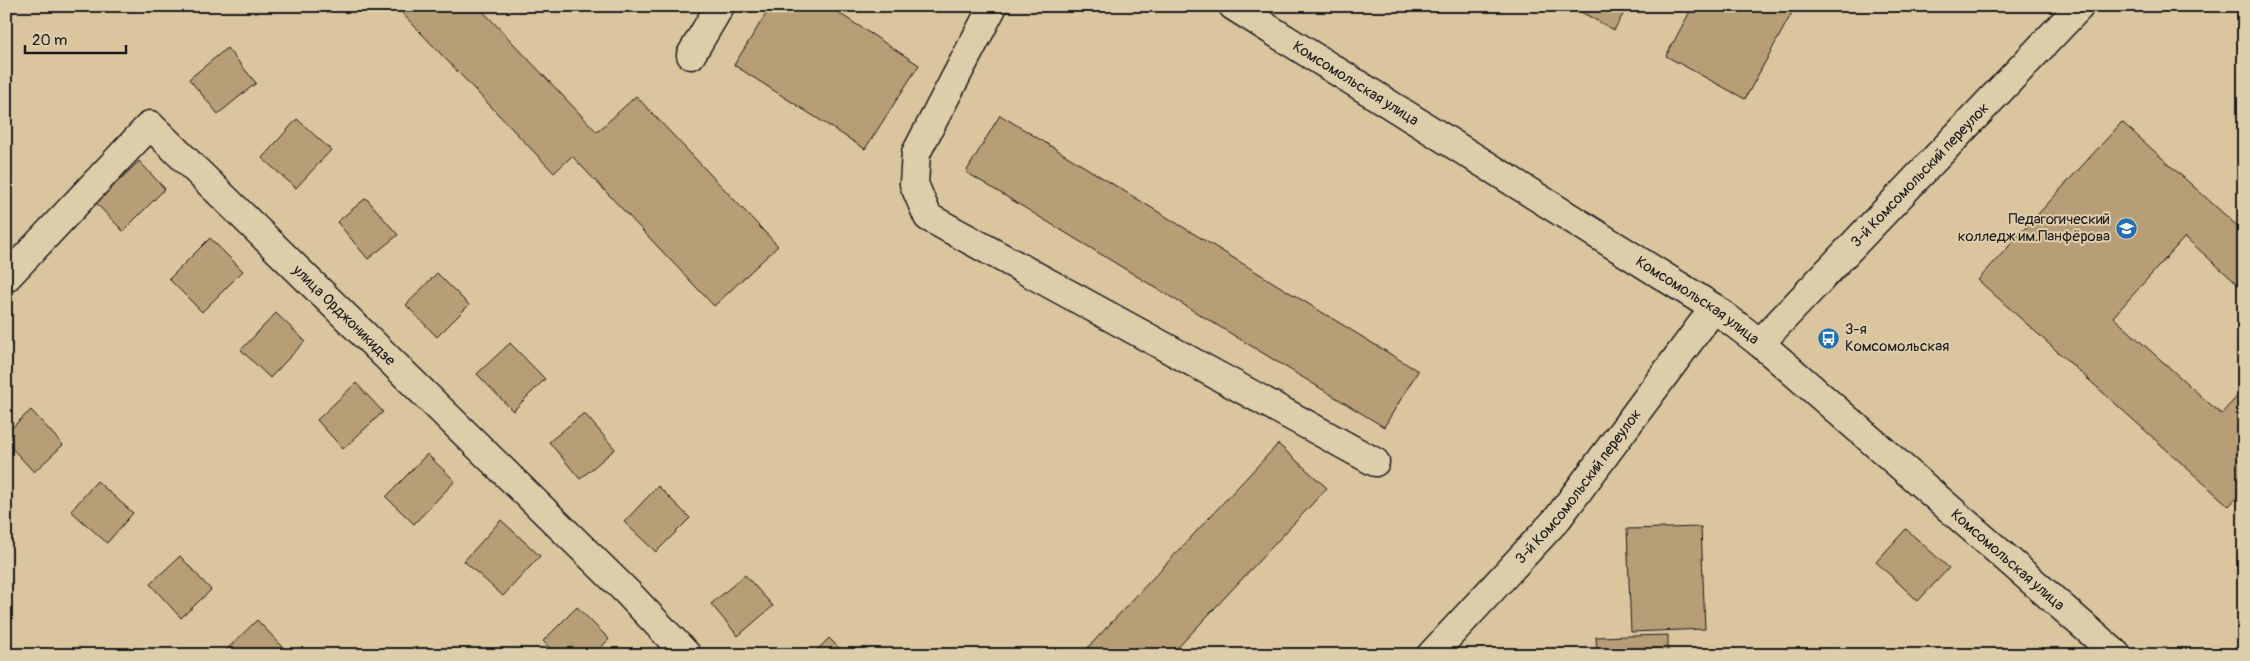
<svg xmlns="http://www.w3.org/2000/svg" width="2250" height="661" font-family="Pangolin,sans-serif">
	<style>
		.building { fill: #b79e76; stroke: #1c1c1c }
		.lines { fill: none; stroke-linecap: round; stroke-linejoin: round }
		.minor-casing { stroke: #1c1c1c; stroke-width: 31 }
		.major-casing { stroke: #1c1c1c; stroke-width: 31 }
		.minor { stroke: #decdaa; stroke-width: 28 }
		.major { stroke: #decdaa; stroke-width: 28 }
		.labels { text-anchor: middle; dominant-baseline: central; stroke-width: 4; stroke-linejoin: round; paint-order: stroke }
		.street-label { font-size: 15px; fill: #1c1c1c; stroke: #decdaa }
		.poi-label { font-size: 15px; fill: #1c1c1c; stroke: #decdaa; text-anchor: end }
	</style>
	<rect width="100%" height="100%" fill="#dac59f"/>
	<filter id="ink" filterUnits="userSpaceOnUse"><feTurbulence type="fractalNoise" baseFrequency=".02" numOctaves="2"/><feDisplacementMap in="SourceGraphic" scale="10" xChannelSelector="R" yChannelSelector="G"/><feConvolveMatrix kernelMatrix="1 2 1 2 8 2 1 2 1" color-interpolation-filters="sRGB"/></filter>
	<g filter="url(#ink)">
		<g class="building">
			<polygon points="407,6 478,6 597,132 636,96 778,246 714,306 572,156 554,173 401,12"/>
			<polygon points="771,6 828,6 919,65 865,149 734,65"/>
			<polygon points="1570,6 1628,6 1614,30"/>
			<polygon points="1693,6 1795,7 1745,99 1666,56"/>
			<polygon points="227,48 256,83 218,114 189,79"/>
			<polygon points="1000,115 1418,371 1384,427 966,172"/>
			<polygon points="297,119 331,150 296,188 262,158"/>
			<polygon points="2122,122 2244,232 2244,290 2185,237 2113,317 2221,414 2244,389 2244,490 2229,506 1978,280"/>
			<polygon points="139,161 165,189 123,231 96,203"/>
			<polygon points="366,198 398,235 368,259 337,222"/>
			<polygon points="210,238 243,271 202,312 169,279"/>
			<polygon points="437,273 469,305 437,337 406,305"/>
			<polygon points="276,313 305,341 270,378 241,350"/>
			<polygon points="510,343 545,379 513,411 477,374"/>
			<polygon points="356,383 383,412 343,449 317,420"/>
			<polygon points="31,410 63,445 34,472 6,442 6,433"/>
			<polygon points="584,413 615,449 580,479 549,442"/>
			<polygon points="1278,444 1327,488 1171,655 1081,655"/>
			<polygon points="427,454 455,481 414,524 386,497"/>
			<polygon points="97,481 133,513 107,543 71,511"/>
			<polygon points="658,486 690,518 656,552 624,522"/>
			<polygon points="501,520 540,556 503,596 464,561"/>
			<polygon points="1701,527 1705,629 1631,632 1627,529"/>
			<polygon points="1906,529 1949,568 1918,601 1876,562"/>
			<polygon points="180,556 211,590 181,618 150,584"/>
			<polygon points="745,575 773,606 738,636 711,604"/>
			<polygon points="577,607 609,639 594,655 556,655 543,641"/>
			<polygon points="257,620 283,647 275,655 221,655"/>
			<polygon points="1668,635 1668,655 1597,655 1596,637"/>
			<polygon points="829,638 846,655 812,655"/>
		</g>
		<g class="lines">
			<defs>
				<g id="minor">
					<polyline points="993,6 916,153 914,184 928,217 1375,462"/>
					<polyline points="691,55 720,6"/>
					<path id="s1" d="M6,278L150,125L627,592L687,655"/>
					<path id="s2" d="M1760,343L2080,6"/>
					<path id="s3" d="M1431,655L1558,518L1714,308"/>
				</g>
				<g id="major">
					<path id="s4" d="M1233,6L1714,308L1760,343L2117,655"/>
				</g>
			</defs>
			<use href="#minor" class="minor-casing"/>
			<use href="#major" class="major-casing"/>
			<use href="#minor" class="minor"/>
			<use href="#major" class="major"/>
		</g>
	</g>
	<defs>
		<symbol id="university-disc" viewBox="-11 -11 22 22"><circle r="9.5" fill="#1f6fb2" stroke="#decdaa"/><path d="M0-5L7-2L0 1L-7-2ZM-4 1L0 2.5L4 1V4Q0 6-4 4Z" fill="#fff"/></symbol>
		<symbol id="bus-disc" viewBox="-11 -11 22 22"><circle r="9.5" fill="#1f6fb2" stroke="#decdaa"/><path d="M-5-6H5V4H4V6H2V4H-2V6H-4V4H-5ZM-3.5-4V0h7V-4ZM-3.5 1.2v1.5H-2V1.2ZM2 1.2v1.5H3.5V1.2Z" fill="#fff"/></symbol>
	</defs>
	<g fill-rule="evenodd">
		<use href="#university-disc" x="2114" y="216" width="25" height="25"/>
		<use href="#bus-disc" x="1816" y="326" width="25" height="25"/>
	</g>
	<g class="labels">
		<g class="street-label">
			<text stroke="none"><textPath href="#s4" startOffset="145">Комсомольская улица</textPath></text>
			<text stroke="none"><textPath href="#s2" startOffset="232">3-й Комсомольский переулок</textPath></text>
			<text stroke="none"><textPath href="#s4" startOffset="550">Комсомольская улица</textPath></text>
			<text stroke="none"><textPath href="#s1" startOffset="482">улица Орджоникидзе</textPath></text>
			<text stroke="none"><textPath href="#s3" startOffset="224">3-й Комсомольский переулок</textPath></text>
			<text stroke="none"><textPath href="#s4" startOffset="955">Комсомольская улица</textPath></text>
		</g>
		<g class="poi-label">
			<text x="2110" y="219">Педагогический<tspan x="2110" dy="17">колледж им.Панфёрова</tspan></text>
			<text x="1845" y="329" text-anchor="start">3-я<tspan x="1845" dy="17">Комсомольская</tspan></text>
		</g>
	</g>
	<rect width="2250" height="661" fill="none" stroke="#decdaa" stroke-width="25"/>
	<rect x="12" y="12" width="2225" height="636" fill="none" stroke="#1c1c1c" stroke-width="2" filter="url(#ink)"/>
	<path d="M25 45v8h101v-8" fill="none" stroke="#1c1c1c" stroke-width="2.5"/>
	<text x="32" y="45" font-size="15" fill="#1c1c1c" stroke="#decdaa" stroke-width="4" paint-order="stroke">20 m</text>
</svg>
